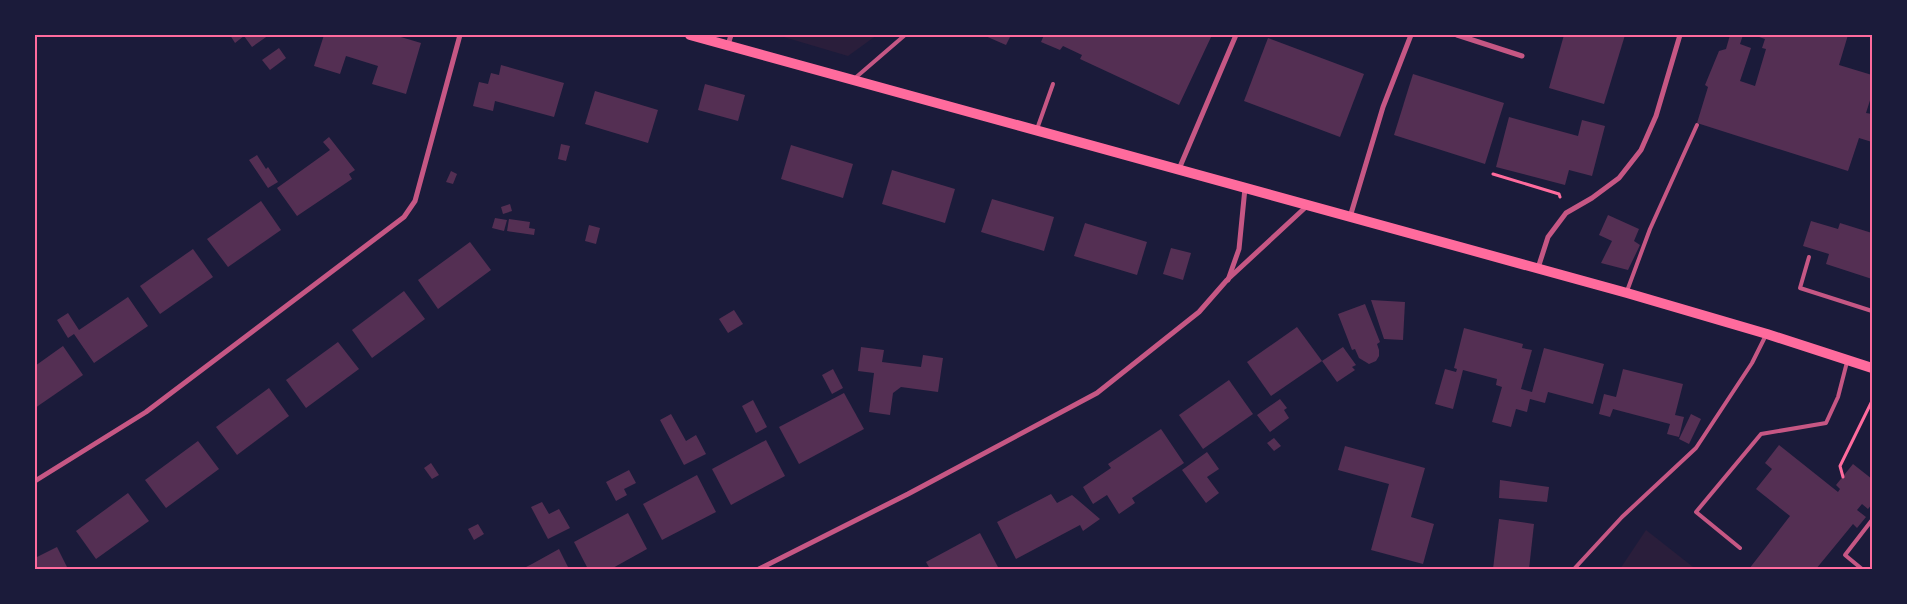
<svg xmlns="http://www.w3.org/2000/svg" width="1907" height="604" font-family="'Golos Text',sans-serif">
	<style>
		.green { fill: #2a1e3b }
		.building { fill: #542f53 }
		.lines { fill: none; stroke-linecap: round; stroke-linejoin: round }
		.path { stroke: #ff6b9d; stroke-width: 3 }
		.service { stroke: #c65784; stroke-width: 4 }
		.minor { stroke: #c65784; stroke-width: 5 }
		.secondary { stroke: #ff6b9d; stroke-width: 10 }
		.neatline { fill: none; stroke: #ff6b9d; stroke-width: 2 }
	</style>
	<rect width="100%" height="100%" fill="#1b1b3a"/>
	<g class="green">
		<polygon points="777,35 877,35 848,56"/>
		<polygon points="1646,530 1693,567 1695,569 1620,569"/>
	</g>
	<g class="building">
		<polygon points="230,35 269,35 252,47 244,36 235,43"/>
		<polygon points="324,35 394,35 421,43 406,94 372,84 378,66 346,56 340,74 314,66"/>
		<polygon points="983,35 1011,35 1006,45"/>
		<polygon points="1044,35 1212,35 1179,105 1080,59 1082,55 1063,46 1060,50 1041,42"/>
		<polygon points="1564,35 1625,35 1604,104 1549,88"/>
		<polygon points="1730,35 1743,35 1740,44 1751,48 1740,81 1755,86 1766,49 1762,48 1765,39 1753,35 1848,35 1839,65 1872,75 1872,94 1866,113 1872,114 1872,142 1859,138 1848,171 1697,123 1708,87 1705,85 1719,51 1726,49"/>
		<polygon points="1268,38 1364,74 1340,137 1244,101"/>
		<polygon points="279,48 286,58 270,70 262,60"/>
		<polygon points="501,65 564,83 554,117 495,101 493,111 473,106 479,82 488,84 491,73 499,75"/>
		<polygon points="1413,74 1504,103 1485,164 1394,135"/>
		<polygon points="705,84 745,95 738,121 698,110"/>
		<polygon points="595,91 658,110 648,143 585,124"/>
		<polygon points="1509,117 1578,136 1582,120 1605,126 1592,176 1569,170 1565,185 1496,167"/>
		<polygon points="329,137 355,170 349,174 352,179 297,216 277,188 330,150 323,142"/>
		<polygon points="561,144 570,146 566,161 558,159"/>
		<polygon points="791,145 853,164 843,198 781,179"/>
		<polygon points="257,155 266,169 268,167 278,182 268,188 249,160"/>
		<polygon points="892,170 955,189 945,223 882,204"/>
		<polygon points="451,171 457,174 453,184 446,182"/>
		<polygon points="992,199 1054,217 1044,251 981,232"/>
		<polygon points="261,201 281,230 228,267 207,239"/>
		<polygon points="510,204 512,211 503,214 501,207"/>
		<polygon points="1608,215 1639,229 1634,241 1640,245 1628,270 1601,263 1612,241 1599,235"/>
		<polygon points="495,218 507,220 504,231 492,228"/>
		<polygon points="509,219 530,222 529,228 535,229 534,235 507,231"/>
		<polygon points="1811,221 1838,229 1840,223 1872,233 1872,279 1826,264 1829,254 1803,246"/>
		<polygon points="1085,223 1147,242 1137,275 1074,256"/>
		<polygon points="589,225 600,228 596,244 585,241"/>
		<polygon points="470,242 491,270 438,309 418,280"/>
		<polygon points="1171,248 1191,253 1183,280 1163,274"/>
		<polygon points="193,249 213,277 160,314 140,286"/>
		<polygon points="404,291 425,319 372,358 352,330"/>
		<polygon points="128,297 148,326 94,363 74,334 68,338 57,320 68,313 79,330"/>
		<polygon points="1371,300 1405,302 1403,340 1384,339"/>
		<polygon points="1365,304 1380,342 1377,344 1379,350 1379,356 1376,361 1369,364 1359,358 1355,349 1352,350 1338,314"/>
		<polygon points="734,310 743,324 728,333 719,319"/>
		<polygon points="1297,327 1322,361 1271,396 1247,362"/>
		<polygon points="1464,328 1523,344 1522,348 1532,350 1521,389 1532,392 1544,348 1604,364 1593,404 1548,392 1545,403 1530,399 1527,412 1516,409 1511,427 1492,422 1502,387 1496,385 1497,379 1463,370 1453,409 1435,404 1445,369 1456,372 1457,369 1454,368"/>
		<polygon points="338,342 359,369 306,408 286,380"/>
		<polygon points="63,346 83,375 35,408 35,366"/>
		<polygon points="861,347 884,350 882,362 921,367 923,355 943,358 938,392 901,387 893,393 890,415 869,412 874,373 858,371"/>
		<polygon points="1343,347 1356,365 1352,367 1355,370 1337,382 1322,361"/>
		<polygon points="833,369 843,388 832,394 822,375"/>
		<polygon points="1623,369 1683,384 1675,415 1684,417 1679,437 1667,434 1670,424 1613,409 1610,417 1599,414 1604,394 1616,397"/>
		<polygon points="1229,380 1253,414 1203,449 1179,415"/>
		<polygon points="269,388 289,416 237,455 216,427"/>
		<polygon points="844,393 864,429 799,464 779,427"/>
		<polygon points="1280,399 1287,408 1284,410 1289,418 1270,432 1257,415"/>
		<polygon points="753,400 767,427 756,433 742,406"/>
		<polygon points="671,414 686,441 696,435 706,454 684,465 660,420"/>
		<polygon points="1691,414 1701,419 1689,444 1679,439"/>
		<polygon points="1161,429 1184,463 1132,498 1135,503 1119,514 1107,495 1093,504 1083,487 1111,468 1108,464"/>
		<polygon points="1274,438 1281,446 1274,451 1267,443"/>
		<polygon points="766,440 785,476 731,505 712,469"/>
		<polygon points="198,441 219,469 166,508 145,480"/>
		<polygon points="1779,445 1838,492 1840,489 1836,485 1853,464 1872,479 1872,504 1868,509 1862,504 1857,510 1866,517 1857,528 1853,524 1816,569 1749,569 1790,516 1756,489 1772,469 1765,463"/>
		<polygon points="1345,446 1425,468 1411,517 1434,524 1423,564 1371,550 1389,484 1338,470"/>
		<polygon points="1207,452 1219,469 1207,477 1219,493 1206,503 1182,470"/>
		<polygon points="431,463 439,475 432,479 424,468"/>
		<polygon points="629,470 636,483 624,489 627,495 616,501 606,482"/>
		<polygon points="697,475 716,512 662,540 643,504"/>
		<polygon points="1500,480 1549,487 1547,502 1499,498"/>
		<polygon points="128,493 149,521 96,559 76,531"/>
		<polygon points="1051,494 1057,503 1072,495 1100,519 1083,531 1080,525 1016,559 997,522"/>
		<polygon points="542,502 549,514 559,509 570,528 548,539 531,507"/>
		<polygon points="628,513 647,549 611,569 588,569 574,542"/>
		<polygon points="1499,519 1534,524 1529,569 1493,569"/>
		<polygon points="478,524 484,534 474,540 468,529"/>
		<polygon points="980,533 999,569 930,569 926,562"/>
		<polygon points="57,547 68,569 35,569 35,558"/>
		<polygon points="559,549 569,569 522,569 532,564"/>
	</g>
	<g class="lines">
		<g class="path">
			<polyline points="1493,174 1559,194 1560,197"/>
			<polyline points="1843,477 1840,466 1872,401"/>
		</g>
		<g class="service">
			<polyline points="854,79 905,35"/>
			<polyline points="1037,129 1053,84"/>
			<polyline points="1809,257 1800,288 1872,311"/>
			<polyline points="1627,291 1650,229 1697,125"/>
			<polyline points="1740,548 1696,512 1761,434 1826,423 1838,397 1847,362"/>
			<polyline points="1574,569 1622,517 1696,448 1752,363 1766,335"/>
			<polyline points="1862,569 1845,555 1872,520"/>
		</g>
		<g class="minor">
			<polyline points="1457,35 1522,56"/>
			<polyline points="728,45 731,35"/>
			<polyline points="1179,169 1236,35"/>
			<polyline points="1350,217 1383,107 1411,35"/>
			<polyline points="1538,268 1548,237 1566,213 1592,198 1619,178 1641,150 1656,116 1680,35"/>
			<polyline points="1228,280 1239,249 1245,188"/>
			<polyline points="35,481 146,412 404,217 415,201 460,35"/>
			<polyline points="759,569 908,494 1097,393 1199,312 1227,280 1308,205"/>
		</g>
		<polyline class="secondary" points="690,35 1627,293 1767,334 1872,368"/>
	</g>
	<rect width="1907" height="604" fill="none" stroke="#1b1b3a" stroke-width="72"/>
	<rect x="36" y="36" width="1835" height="532" class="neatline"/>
</svg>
